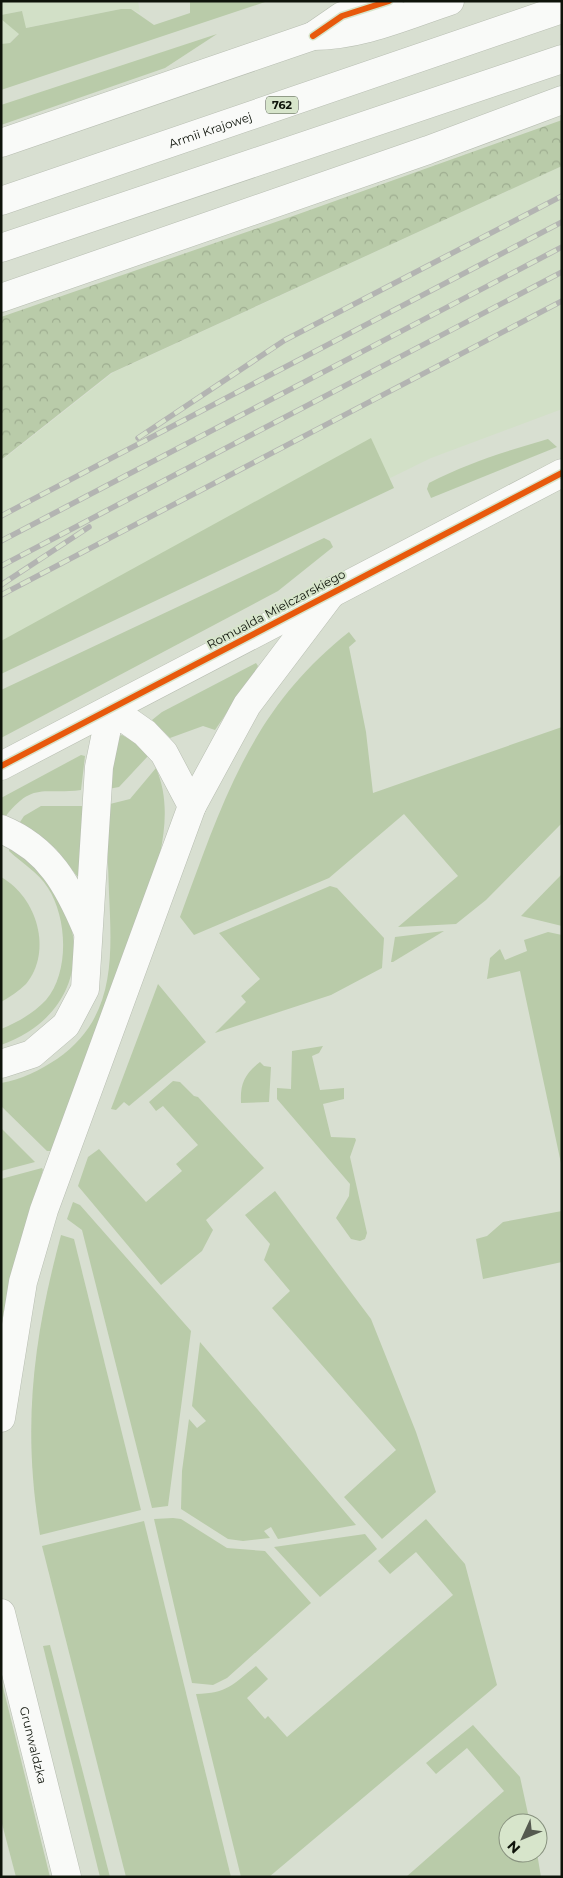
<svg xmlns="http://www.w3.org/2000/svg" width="563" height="1878" font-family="Montserrat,sans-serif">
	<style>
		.built { fill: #d2e0c7 }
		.green { fill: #b9cba9 }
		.forest { fill: url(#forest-crowns) }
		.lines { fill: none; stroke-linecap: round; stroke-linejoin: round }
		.minor-casing { stroke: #b7bdb1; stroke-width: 29 }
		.tertiary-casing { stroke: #b7bdb1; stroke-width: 29 }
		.secondary-casing { stroke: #b7bdb1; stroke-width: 29 }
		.primary-casing { stroke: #b7bdb1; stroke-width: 29 }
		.minor { stroke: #f9faf8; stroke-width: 28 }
		.tertiary { stroke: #f9faf8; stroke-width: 28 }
		.secondary { stroke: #f9faf8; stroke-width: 28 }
		.primary { stroke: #f9faf8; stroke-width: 28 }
		.rail-casing { stroke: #b3b4b2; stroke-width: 5.5 }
		.rail { stroke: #d7e5cb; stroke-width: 4; stroke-dasharray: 11; stroke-linecap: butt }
		.cycleway-casing { stroke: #d7e5cb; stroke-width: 9 }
		.cycleway { stroke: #e8590c; stroke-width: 6 }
		.labels { text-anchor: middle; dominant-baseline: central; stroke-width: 4; stroke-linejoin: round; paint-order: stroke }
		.shield { fill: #d7e5cb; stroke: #4a5244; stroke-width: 1 }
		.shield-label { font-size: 11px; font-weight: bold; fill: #0e130a }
		.street-label { font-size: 12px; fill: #0e130a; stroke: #d7e5cb }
	</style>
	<defs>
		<pattern id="forest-crowns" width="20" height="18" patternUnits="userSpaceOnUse" patternTransform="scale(1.25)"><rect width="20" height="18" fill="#b9cba9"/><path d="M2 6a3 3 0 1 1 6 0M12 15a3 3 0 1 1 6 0" fill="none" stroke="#9ead90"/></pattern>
	</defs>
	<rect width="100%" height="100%" fill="#d8dfd1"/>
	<g class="built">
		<polygon points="1,1 138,1 140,13 131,9 121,9 25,28 22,11 1,15"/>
		<polygon points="1,19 19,33 10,43 1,44"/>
		<polygon points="562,166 562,409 431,458 1,669 1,461 114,372"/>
	</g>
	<g class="green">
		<polygon points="190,1 268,1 1,90 1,44 10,43 19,34 1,19 1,15 22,11 26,28 121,9 131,9 154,25 190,13"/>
		<polygon points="217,34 165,68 1,125 1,105"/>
		<polygon points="371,438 394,488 1,674 1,641"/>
		<path d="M548,439L557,447L431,498L427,489L429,483C467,463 507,451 548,439Z"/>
		<polygon points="324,538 330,541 333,547 278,591 1,738 1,690"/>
		<path d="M349,632L356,641L349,647L366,732L373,793L562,727V823L486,900L456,924L398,927L458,876L404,814L329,878L194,935L180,917C222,804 250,710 349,632Z"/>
		<polygon points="256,663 258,666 256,670 215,730 203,726 170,738 152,720 162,712"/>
		<polygon points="122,735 136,743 148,756 119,787 108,789 119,736"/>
		<path d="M81,755L85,756L81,790C43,795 33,781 5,817L1,816V798Z"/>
		<path d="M156,768C168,796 166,825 160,854L52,1151H47L1,1106V1083C21,1080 40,1070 57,1059C116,1018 112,957 109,893C108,864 107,835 106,805L130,799Z"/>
		<polygon points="41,806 82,806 82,866 80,876 77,876 56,849 20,822 24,816"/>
		<path d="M10,847C25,858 44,872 55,888C94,952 72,1020 1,1045V1029C18,1022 34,1013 46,1000C70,972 67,917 48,888C38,872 23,864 9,851Z"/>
		<polygon points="562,874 562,926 521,916"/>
		<path d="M1,877C37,897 53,951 26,984C19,991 10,997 1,1002Z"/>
		<polygon points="330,886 337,888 384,938 382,968 331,995 215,1033 246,1002 241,996 260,979 219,933"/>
		<polygon points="444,931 393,962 391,962 395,937"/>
		<polygon points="548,932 562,935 562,1168 520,971 487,979 490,958 500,949 505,960 527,951 524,940"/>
		<polygon points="158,984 206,1042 129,1106 124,1102 116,1110 111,1109"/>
		<polygon points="323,1046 319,1053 312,1056 320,1090 344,1088 344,1099 323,1104 331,1137 355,1138 356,1140 350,1157 367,1233 365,1239 360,1241 351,1239 336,1218 349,1196 350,1184 277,1099 277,1088 291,1089 292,1051"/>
		<path d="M260,1062L264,1066L271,1067L269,1102L241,1103C240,1083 245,1074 260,1062Z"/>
		<polygon points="173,1081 180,1082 194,1096 198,1097 264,1168 206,1220 213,1230 202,1251 161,1285 78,1186 88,1157 99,1149 146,1202 182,1171 176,1164 198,1145 163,1106 156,1111 149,1102"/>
		<polygon points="1,1128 35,1162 1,1171"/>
		<polygon points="42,1168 43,1170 17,1255 1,1324 1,1179"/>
		<polygon points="275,1191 371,1319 416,1432 436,1492 382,1539 344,1497 396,1450 272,1308 290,1291 264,1260 270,1244 245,1215"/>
		<polygon points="73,1202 80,1205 191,1331 168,1506 152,1508 82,1230 67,1219"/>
		<polygon points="562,1211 562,1262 483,1279 476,1239 487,1236 503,1222"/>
		<path d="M61,1235L74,1239L141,1510L40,1535C22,1426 33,1340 61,1235Z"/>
		<polygon points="200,1342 356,1525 278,1539 271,1527 264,1531 270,1538 243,1541 228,1539 181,1509 182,1471 189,1419 197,1428 206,1421 192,1406"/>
		<polygon points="173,1518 181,1519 227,1548 265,1551 311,1603 227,1678 213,1685 192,1683 154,1519"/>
		<path d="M426,1519L465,1564L497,1685L269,1877H241L196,1694C228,1693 232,1685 256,1666L268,1679L247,1698L265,1719L268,1716L287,1737L453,1595L416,1552L390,1574L378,1561Z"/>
		<polygon points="144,1521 231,1877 126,1877 42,1546"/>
		<polygon points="365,1534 377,1549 320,1597 274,1547"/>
		<polygon points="50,1645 110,1877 100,1877 43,1646"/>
		<polygon points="1,1679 50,1877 16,1877 1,1820"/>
		<polygon points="473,1725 520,1777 530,1823 508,1823 508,1853 537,1853 541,1877 406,1877 504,1791 467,1748 436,1774 426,1763"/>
	</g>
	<polygon class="forest" points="562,120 562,166 111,373 1,460 1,317 293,216"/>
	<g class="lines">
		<defs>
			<polyline id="minor" points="313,36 342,16 389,1"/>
			<polyline id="tertiary" points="1,766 562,473"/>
			<g id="secondary">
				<path d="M1,829C49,849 68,885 87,930"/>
				<polyline points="1,1064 32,1054 66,1025 85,989 99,767 111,709 145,733 164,753 192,806"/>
				<polyline points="1,1418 23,1282 44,1210 192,806 247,705 334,590"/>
				<path id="s1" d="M1,1613L67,1877"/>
			</g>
			<g id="primary">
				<path d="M1,143L313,36C361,36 405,16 450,1"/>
				<path id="s2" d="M1,201L562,9"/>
				<polyline points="1,248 562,59"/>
				<polyline points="1,298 428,150 562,100"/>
			</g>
		</defs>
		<use href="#minor" class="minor-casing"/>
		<use href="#tertiary" class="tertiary-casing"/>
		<use href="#secondary" class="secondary-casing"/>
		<use href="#primary" class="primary-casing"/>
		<use href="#minor" class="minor"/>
		<use href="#tertiary" class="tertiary"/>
		<use href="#secondary" class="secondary"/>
		<use href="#primary" class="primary"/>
		<defs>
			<g id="rail">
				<polyline points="138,438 285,340 562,196"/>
				<polyline points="1,516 562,222"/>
				<polyline points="1,541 562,247"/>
				<polyline points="1,566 562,272"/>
				<polyline points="1,585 89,527"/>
				<polyline points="1,595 562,301"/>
			</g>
		</defs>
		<use href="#rail" class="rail-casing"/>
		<use href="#rail" class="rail"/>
		<defs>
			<g id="cycleway">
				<polyline points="313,36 342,16 389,1"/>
				<polyline points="1,766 562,473"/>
			</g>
		</defs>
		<use href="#cycleway" class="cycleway-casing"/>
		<use href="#cycleway" class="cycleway"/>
	</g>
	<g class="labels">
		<rect class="shield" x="266" y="96.5" width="32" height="17" rx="4"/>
		<g class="shield-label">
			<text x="282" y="105">762</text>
		</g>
		<g class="street-label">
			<text stroke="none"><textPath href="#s2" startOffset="221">Armii Krajowej</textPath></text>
			<text transform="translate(276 609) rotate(-28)">Romualda Mielczarskiego</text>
			<text stroke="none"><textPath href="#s1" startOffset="136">Grunwaldzka</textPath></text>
		</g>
	</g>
	<rect width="563" height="1878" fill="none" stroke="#0e130a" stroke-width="5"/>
	<g transform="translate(523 1838) rotate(226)"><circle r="24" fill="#d7e5cb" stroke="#87917e"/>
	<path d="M0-4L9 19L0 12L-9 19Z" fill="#555a50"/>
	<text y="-8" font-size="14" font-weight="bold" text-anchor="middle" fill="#0e130a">N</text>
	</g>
</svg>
